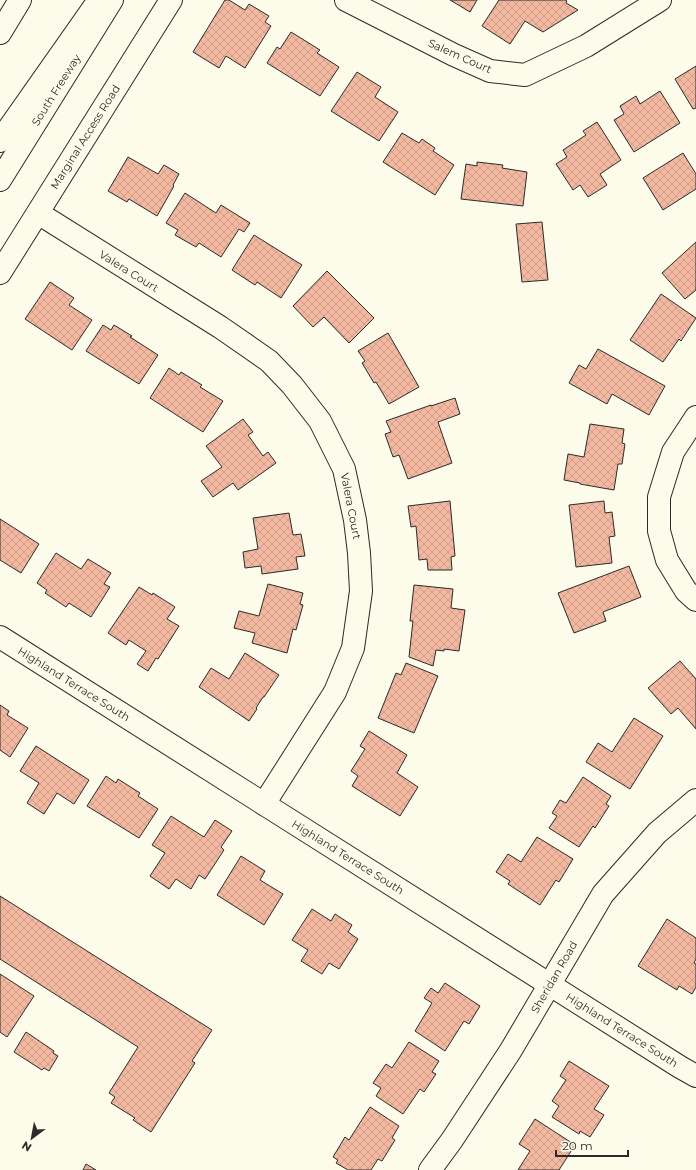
<svg xmlns="http://www.w3.org/2000/svg" width="696" height="1170" font-family="Montserrat,sans-serif">
	<style>
		.building { fill: url(#building-cross-hatch); stroke: #2b2b2b }
		.lines { fill: none; stroke-linecap: round; stroke-linejoin: round }
		.street-casing { stroke: #2b2b2b; stroke-width: 24 }
		.secondary-casing { stroke: #2b2b2b; stroke-width: 24 }
		.highway-casing { stroke: #2b2b2b; stroke-width: 24 }
		.street { stroke: #fdfbea; stroke-width: 22 }
		.secondary { stroke: #fdfbea; stroke-width: 22 }
		.highway { stroke: #fdfbea; stroke-width: 22 }
		.labels { text-anchor: middle; dominant-baseline: central; stroke-width: 3; stroke-linejoin: round; paint-order: stroke }
		.street-label { font-size: 11px; fill: #2b2b2b; stroke: #fdfbea }
	</style>
	<defs>
		<pattern id="building-cross-hatch" width="8" height="8" patternUnits="userSpaceOnUse"><rect width="8" height="8" fill="#f2b8a0"/><path d="M0 0l8 8M0 8l8-8" fill="none" stroke="#d09e8a"/></pattern>
	</defs>
	<rect width="100%" height="100%" fill="#fdfbea"/>
	<g class="building">
		<polygon points="225,0 229,0 245,10 249,4 269,16 265,22 271,26 245,68 226,56 219,68 193,52"/>
		<polygon points="450,0 477,0 470,12"/>
		<polygon points="499,0 565,0 567,1 566,3 578,10 543,32 525,21 510,44 482,26"/>
		<polygon points="291,32 320,50 317,53 339,67 320,96 267,63 277,47 280,49"/>
		<polygon points="696,66 696,108 693,109 675,79"/>
		<polygon points="357,72 381,87 375,97 398,112 379,141 331,111"/>
		<polygon points="660,91 680,123 634,152 614,120 624,114 620,106 636,96 640,104"/>
		<polygon points="597,122 621,160 600,174 607,185 588,197 580,185 573,190 556,164 567,157 563,150 586,135 583,131"/>
		<polygon points="402,133 419,143 422,139 435,148 433,151 454,165 435,195 383,162"/>
		<polygon points="683,153 696,174 696,189 663,210 643,178"/>
		<polygon points="128,157 158,174 164,165 179,174 173,185 174,186 157,216 129,199 127,202 108,191"/>
		<polygon points="477,162 503,165 502,168 527,172 523,206 461,199 466,164 477,166"/>
		<polygon points="185,193 216,213 221,205 250,223 244,232 239,229 221,257 199,243 196,247 175,235 178,230 166,223"/>
		<polygon points="542,222 548,280 522,282 516,224"/>
		<polygon points="254,235 302,265 281,298 257,282 255,285 232,270"/>
		<polygon points="696,242 696,290 685,299 662,273"/>
		<polygon points="327,271 374,318 349,343 324,317 313,327 293,306"/>
		<polygon points="50,282 74,298 69,305 92,320 72,350 25,319"/>
		<polygon points="661,294 696,318 681,341 679,339 663,362 630,340"/>
		<polygon points="103,325 111,330 114,325 132,336 130,337 158,355 139,384 86,351"/>
		<polygon points="388,333 419,387 389,404 376,382 374,383 362,363 365,361 358,351"/>
		<polygon points="598,349 665,386 649,415 612,394 607,404 569,383 579,365 586,369"/>
		<polygon points="169,368 179,375 181,372 202,385 200,387 223,401 203,432 150,398"/>
		<polygon points="455,398 460,414 438,422 452,463 408,479 399,455 393,457 385,434 391,432 386,421 431,405 431,406"/>
		<polygon points="243,419 253,432 248,435 263,456 268,452 276,463 238,490 233,483 213,497 201,481 222,467 206,446"/>
		<polygon points="590,424 624,429 622,443 625,444 622,464 618,464 614,490 580,484 580,483 564,480 568,454 584,457"/>
		<polygon points="450,501 455,556 451,557 452,570 428,570 427,559 419,560 416,526 411,527 408,506"/>
		<polygon points="604,501 605,513 612,512 615,536 609,537 612,563 576,567 569,505"/>
		<polygon points="289,513 293,535 301,534 305,556 296,557 298,569 262,574 261,566 245,568 243,552 258,549 253,518"/>
		<polygon points="0,519 39,544 21,573 0,560"/>
		<polygon points="56,553 81,569 88,559 111,573 104,584 110,587 91,617 69,603 66,607 45,593 47,590 37,583"/>
		<polygon points="629,566 641,597 603,612 606,621 574,633 558,593"/>
		<polygon points="268,584 303,593 300,604 303,605 296,630 293,629 287,653 252,643 255,633 234,628 239,611 259,616"/>
		<polygon points="414,585 453,589 451,608 465,610 459,651 444,649 444,651 436,650 433,666 409,657 413,621 410,621"/>
		<polygon points="139,587 152,595 153,593 175,607 167,619 179,626 158,659 156,658 148,671 137,664 146,651 129,640 126,645 108,633"/>
		<polygon points="245,653 279,675 264,697 263,697 256,708 257,709 249,721 199,687 211,668 229,679"/>
		<polygon points="680,661 696,679 696,729 678,708 671,714 648,688"/>
		<polygon points="406,663 438,676 414,733 378,718 396,673 401,675"/>
		<polygon points="0,705 9,711 7,715 28,728 10,757 0,750"/>
		<polygon points="634,718 663,736 630,789 586,762 598,743 612,752"/>
		<polygon points="369,731 407,755 397,773 418,787 400,816 352,786 358,776 351,771 365,749 360,746"/>
		<polygon points="36,746 89,780 74,804 57,793 44,814 27,803 39,783 20,771"/>
		<polygon points="106,776 116,783 118,779 140,793 138,796 158,809 139,838 87,806"/>
		<polygon points="583,777 611,796 606,804 609,806 595,828 593,826 579,847 549,828 557,816 552,813 560,800 566,803"/>
		<polygon points="171,816 204,837 215,820 232,831 221,847 224,850 205,879 199,875 191,889 176,879 169,889 150,876 165,853 152,845"/>
		<polygon points="537,837 573,859 559,882 556,880 540,905 508,884 510,881 496,872 508,854 521,862"/>
		<polygon points="241,856 265,871 260,880 283,894 264,925 217,895"/>
		<polygon points="0,896 212,1030 192,1061 195,1063 151,1132 133,1120 135,1118 111,1103 115,1097 109,1093 138,1047 0,959"/>
		<polygon points="312,909 331,921 335,914 352,925 348,932 358,939 339,969 329,963 322,974 301,961 308,950 292,940"/>
		<polygon points="667,919 696,938 696,959 694,963 696,964 696,987 692,994 679,986 677,990 638,966"/>
		<polygon points="0,974 34,996 7,1037 0,1032"/>
		<polygon points="445,983 480,1006 469,1024 464,1021 445,1051 415,1031 432,1003 424,998 431,988 438,993"/>
		<polygon points="26,1032 54,1051 53,1053 58,1056 49,1071 44,1068 42,1070 14,1052"/>
		<polygon points="409,1042 439,1061 432,1072 436,1074 424,1092 420,1089 403,1114 376,1096 381,1088 373,1083 386,1064 392,1068"/>
		<polygon points="569,1061 609,1086 594,1109 604,1115 590,1137 580,1131 579,1134 552,1117 559,1106 552,1101 566,1080 560,1076"/>
		<polygon points="370,1107 399,1126 392,1138 395,1140 382,1161 378,1159 371,1170 348,1170 336,1163 338,1160 333,1157 345,1137 349,1140"/>
		<polygon points="535,1119 575,1145 559,1170 518,1170 530,1151 519,1144"/>
		<polygon points="86,1164 96,1170 83,1170"/>
	</g>
	<g class="lines">
		<defs>
			<g id="street">
				<polyline points="346,0 454,55 490,71 525,75 586,46 660,0"/>
				<polyline points="38,213 220,327 269,361 292,385 320,421 344,469 355,520 359,553 361,591 353,648 335,692 264,804"/>
				<polyline points="0,273 171,0"/>
				<polyline points="696,417 673,452 659,497 659,531 667,560 686,591 696,600"/>
				<polyline points="0,637 680,1067 696,1076"/>
				<polyline points="430,1170 452,1140 511,1050 603,894 657,833 696,800"/>
			</g>
			<polyline id="secondary" points="0,180 112,0"/>
			<g id="highway">
				<polyline points="0,33 20,0"/>
				<polyline points="0,141 99,0"/>
			</g>
		</defs>
		<use href="#street" class="street-casing"/>
		<use href="#secondary" class="secondary-casing"/>
		<use href="#highway" class="highway-casing"/>
		<use href="#street" class="street"/>
		<use href="#secondary" class="secondary"/>
		<use href="#highway" class="highway"/>
	</g>
	<g class="labels">
		<g class="street-label">
			<text transform="translate(460 56) rotate(24)">Salem Court</text>
			<text transform="translate(56 90) rotate(-58)">South Freeway</text>
			<text transform="translate(85 137) rotate(-58)">Marginal Access Road</text>
			<text transform="translate(129 271) rotate(32)">Valera Court</text>
			<text transform="translate(351 506) rotate(79)">Valera Court</text>
			<text transform="translate(74 684) rotate(32)">Highland Terrace South</text>
			<text transform="translate(348 857) rotate(32)">Highland Terrace South</text>
			<text transform="translate(554 977) rotate(-60)">Sheridan Road</text>
			<text transform="translate(622 1030) rotate(32)">Highland Terrace South</text>
		</g>
	</g>
	<g transform="translate(32 1138) rotate(212)" stroke="#fdfbea" stroke-width="3" paint-order="stroke">
	<path d="M0-3L7 15L0 10L-7 15Z" fill="#2b2b2b"/>
	<text y="-6" font-size="11" font-weight="bold" text-anchor="middle" fill="#2b2b2b">N</text>
	</g>
	<path d="M556 1150v6h72v-6" fill="none" stroke="#2b2b2b" stroke-width="2"/>
	<text x="562" y="1150" font-size="12" fill="#2b2b2b" stroke="#fdfbea" stroke-width="3" paint-order="stroke">20 m</text>
</svg>
